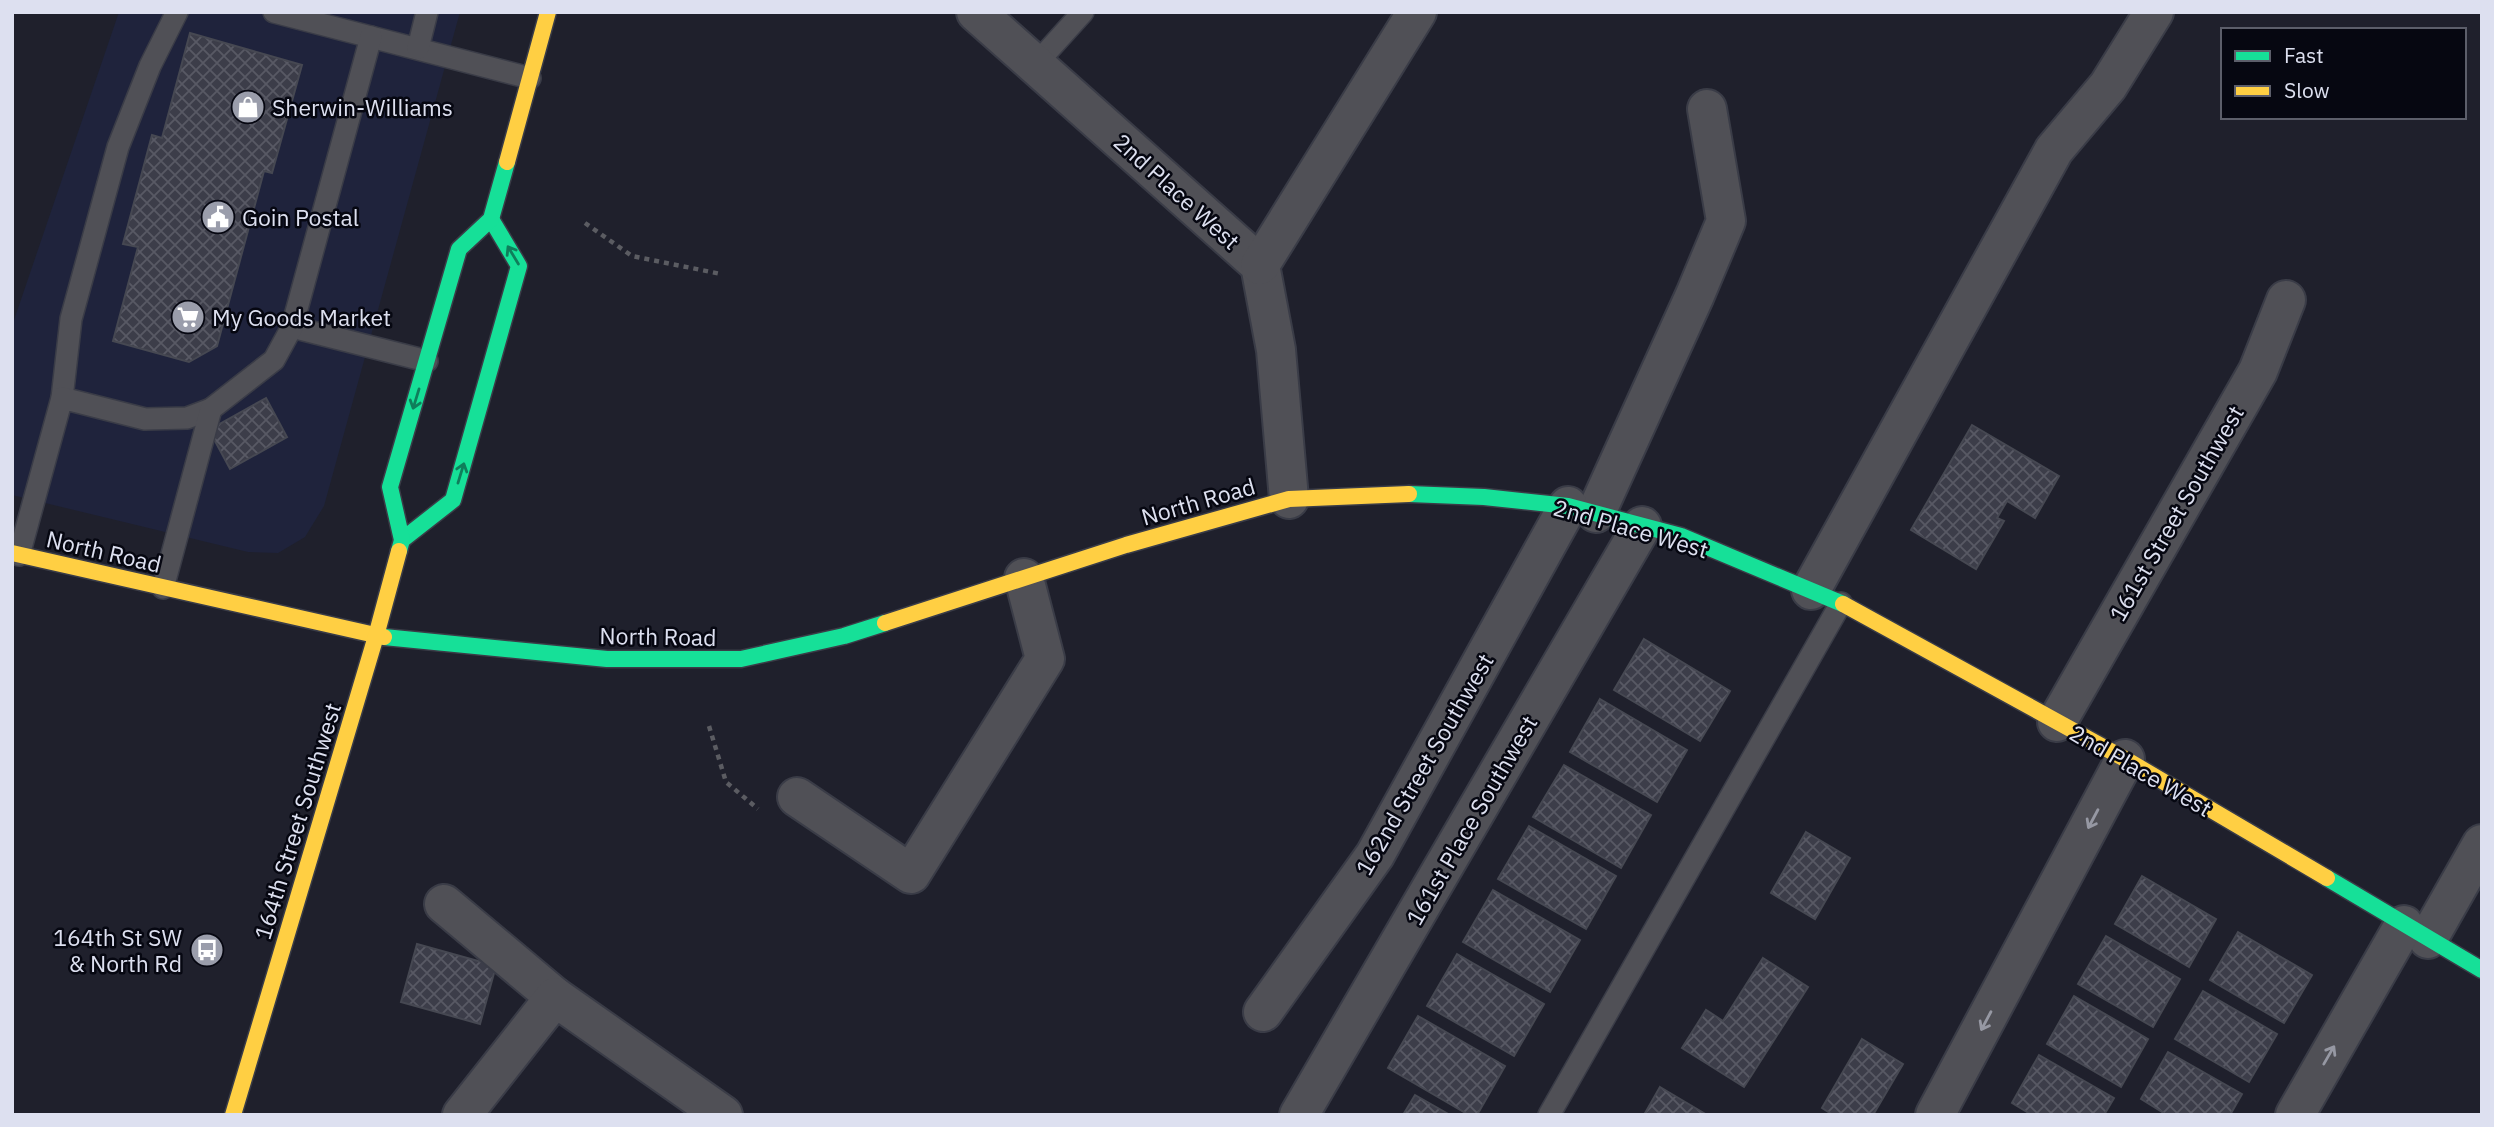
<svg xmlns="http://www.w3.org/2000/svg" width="2494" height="1127" font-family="'IBM Plex Sans',sans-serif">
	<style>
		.built { fill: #1f233c }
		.building { fill: url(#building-cross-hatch); stroke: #464852; stroke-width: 2 }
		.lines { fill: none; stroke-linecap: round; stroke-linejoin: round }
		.lane-casing { stroke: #3a3c47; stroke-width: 24 }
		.street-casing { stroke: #3a3c47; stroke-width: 42 }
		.fast-casing { stroke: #3a3c47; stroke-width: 19 }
		.slow-casing { stroke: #3a3c47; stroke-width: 19 }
		.path { stroke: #5b5c62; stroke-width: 4.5; stroke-dasharray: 5 5; stroke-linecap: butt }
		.lane { stroke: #505056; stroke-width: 21 }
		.street { stroke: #505056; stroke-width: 38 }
		.fast { stroke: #16e098; stroke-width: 16 }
		.slow { stroke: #ffcf43; stroke-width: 16 }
		.oneway { stroke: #0f7e5b }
		.oneway2 { stroke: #9698a3 }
		.labels { text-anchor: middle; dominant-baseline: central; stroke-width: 5; stroke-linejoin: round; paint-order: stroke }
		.poi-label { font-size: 23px; fill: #dde0f0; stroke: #060711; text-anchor: start }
		.street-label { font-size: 23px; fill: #dde0f0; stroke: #060711 }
	</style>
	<defs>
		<pattern id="building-cross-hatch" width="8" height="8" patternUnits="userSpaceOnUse" patternTransform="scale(1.75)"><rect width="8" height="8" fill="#3c3d49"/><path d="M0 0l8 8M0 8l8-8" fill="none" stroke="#585964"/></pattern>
	</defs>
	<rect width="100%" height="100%" fill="#1f202c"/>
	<polygon class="built" points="119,12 460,12 324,506 305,537 278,553 248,552 12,495 12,326"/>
	<g class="building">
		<polygon points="190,33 302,65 272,173 264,171 217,346 189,362 113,341 138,247 123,244 152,135 162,138"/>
		<polygon points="266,398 287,437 230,469 209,430"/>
		<polygon points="1972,425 2059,476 2035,518 2007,501 1997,518 2004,521 1976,569 1911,530"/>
		<polygon points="1644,639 1730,691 1700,741 1614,690"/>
		<polygon points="1600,699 1687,750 1657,802 1570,752"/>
		<polygon points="1564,765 1651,815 1621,868 1533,817"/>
		<polygon points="1529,826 1616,876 1586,929 1498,879"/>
		<polygon points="1806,832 1850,858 1815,919 1771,893"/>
		<polygon points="2142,876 2216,919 2189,967 2115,924"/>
		<polygon points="1493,890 1580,940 1550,992 1463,942"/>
		<polygon points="2238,932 2312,975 2284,1023 2210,980"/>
		<polygon points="2106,936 2180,979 2153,1027 2078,984"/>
		<polygon points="417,944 496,966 480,1024 401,1002"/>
		<polygon points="1457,954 1544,1004 1514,1056 1427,1006"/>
		<polygon points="1763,958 1808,987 1744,1087 1682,1048 1706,1010 1723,1021"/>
		<polygon points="2203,991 2277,1034 2249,1082 2175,1039"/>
		<polygon points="2074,996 2148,1039 2121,1087 2047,1044"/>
		<polygon points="1418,1016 1505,1066 1477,1115 1469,1115 1388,1068"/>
		<polygon points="1862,1039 1903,1064 1873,1115 1833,1115 1822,1108"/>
		<polygon points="2168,1052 2242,1094 2230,1115 2167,1115 2141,1099"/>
		<polygon points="2039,1055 2114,1098 2104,1115 2032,1115 2012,1103"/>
		<polygon points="1660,1087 1707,1115 1644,1115"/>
		<polygon points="1415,1095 1450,1115 1403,1115"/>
	</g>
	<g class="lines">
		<defs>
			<g id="lane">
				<polyline points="274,12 530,78"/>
				<polyline points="371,37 292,327 427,361"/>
				<polyline points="418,48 427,12"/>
				<polyline points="1035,65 1083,12"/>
				<polyline points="62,398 71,319 118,147 150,66 177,12"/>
				<polyline points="19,555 62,398 145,419 187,418 211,409"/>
				<polyline points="163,588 211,409 274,360 292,327"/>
				<polyline points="1549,1115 1841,603"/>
			</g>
			<g id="street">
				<polyline points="976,12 1260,265 1276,350 1289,499"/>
				<polyline points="1260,265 1417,12"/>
				<polyline points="1596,513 1695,295 1726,221 1707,109"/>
				<polyline points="1811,590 2054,150 2108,86 2154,12"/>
				<polyline points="2057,722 2258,371 2286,300"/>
				<polyline points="797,797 911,874 1045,659 1024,578"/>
				<polyline points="444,904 555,997"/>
				<polyline points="2428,939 2482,844"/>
				<polyline points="1263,1012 1375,855 1568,506"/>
				<polyline points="462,1115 555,997 723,1115"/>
				<polyline points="1299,1115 1642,526"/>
				<polyline points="1935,1115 2125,759"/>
				<polyline points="2295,1115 2404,925"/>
			</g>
			<g id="fast">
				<polyline points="1409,494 1484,497 1568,506 1681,536 1843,604"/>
				<polyline points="402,540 453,500 519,266 491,219"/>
				<polyline points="399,551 402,540 390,487 459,249 491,219 507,162"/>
				<polyline points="384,637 607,659 741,659 844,636 885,623"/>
				<polyline points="2327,878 2482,970"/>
			</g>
			<g id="slow">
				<polyline points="507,162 548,12"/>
				<polyline points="12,553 384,637"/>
				<polyline points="1843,604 2125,759 2327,878"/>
				<polyline points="885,623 1126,545 1289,499 1409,494"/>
				<polyline points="233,1115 376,636 399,551"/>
			</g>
		</defs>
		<use href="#lane" class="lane-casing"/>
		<use href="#street" class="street-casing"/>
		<use href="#fast" class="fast-casing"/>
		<use href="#slow" class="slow-casing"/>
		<g class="path">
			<polyline points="585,223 632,256 721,274"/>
			<polyline points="709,726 726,782 758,809"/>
		</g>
		<use href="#lane" class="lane"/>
		<use href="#street" class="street"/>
		<use href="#fast" class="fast"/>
		<use href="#slow" class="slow"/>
	</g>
	<defs><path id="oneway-shaft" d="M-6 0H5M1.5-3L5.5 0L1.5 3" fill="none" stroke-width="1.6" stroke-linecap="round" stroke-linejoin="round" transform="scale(1.75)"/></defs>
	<g class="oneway">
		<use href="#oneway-shaft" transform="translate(513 255) rotate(-121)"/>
		<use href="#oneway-shaft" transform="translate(416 399) rotate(107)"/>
		<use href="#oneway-shaft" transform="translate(461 473) rotate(-73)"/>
	</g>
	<g class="oneway2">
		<use href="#oneway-shaft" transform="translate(2093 819) rotate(118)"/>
		<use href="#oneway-shaft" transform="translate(1986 1021) rotate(118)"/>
		<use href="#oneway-shaft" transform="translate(2329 1055) rotate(-60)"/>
	</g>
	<defs>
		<symbol id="shop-disc" viewBox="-11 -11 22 22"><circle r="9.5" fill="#9a9dab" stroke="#060711"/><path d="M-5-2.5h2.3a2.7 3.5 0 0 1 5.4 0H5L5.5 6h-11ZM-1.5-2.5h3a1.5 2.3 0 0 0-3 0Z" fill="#fff"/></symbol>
		<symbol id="civic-disc" viewBox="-11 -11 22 22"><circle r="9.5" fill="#9a9dab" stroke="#060711"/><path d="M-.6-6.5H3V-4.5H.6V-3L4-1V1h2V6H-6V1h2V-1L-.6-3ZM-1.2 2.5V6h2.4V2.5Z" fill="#fff"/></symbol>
		<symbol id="supermarket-disc" viewBox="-11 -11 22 22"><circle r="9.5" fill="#9a9dab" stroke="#060711"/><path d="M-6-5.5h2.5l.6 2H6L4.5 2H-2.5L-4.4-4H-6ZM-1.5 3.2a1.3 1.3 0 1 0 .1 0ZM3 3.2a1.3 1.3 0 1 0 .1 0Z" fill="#fff"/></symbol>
		<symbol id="bus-disc" viewBox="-11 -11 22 22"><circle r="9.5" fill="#9a9dab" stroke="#060711"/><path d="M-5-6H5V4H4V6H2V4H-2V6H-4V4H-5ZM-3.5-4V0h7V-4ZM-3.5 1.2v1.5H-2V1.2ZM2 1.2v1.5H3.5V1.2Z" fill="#fff"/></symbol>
	</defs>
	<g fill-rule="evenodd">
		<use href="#shop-disc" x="229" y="88" width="38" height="38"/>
		<use href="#civic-disc" x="199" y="198" width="38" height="38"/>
		<use href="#supermarket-disc" x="169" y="298" width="38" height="38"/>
		<use href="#bus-disc" x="188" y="931" width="38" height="38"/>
	</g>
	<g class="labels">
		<g class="poi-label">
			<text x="272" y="107">Sherwin-Williams</text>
			<text x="242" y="217">Goin Postal</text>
			<text x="212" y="317">My Goods Market</text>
			<text x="182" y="937" text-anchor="end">164th St SW<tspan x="182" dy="26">&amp; North Rd</tspan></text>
		</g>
		<g class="street-label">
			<text transform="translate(1177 191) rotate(42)">2nd Place West</text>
			<text transform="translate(1198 501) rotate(-16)">North Road</text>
			<text transform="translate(2176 513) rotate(-60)">161st Street Southwest</text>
			<text transform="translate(1631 528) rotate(16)">2nd Place West</text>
			<text transform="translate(104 551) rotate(13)">North Road</text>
			<text transform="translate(658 636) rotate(1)">North Road</text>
			<text transform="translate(1424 764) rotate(-60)">162nd Street Southwest</text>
			<text transform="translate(2141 770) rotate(30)">2nd Place West</text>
			<text transform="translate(1471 820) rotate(-60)">161st Place Southwest</text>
			<text transform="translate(297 821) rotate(-73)">164th Street Southwest</text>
		</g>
	</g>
	<rect width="2494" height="1127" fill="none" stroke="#dde0f0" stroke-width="28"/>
	<rect x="2221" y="28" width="245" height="91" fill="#060711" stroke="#5c5e6a" stroke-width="2"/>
	<rect x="2235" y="51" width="35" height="10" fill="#16e098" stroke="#5c5e6a" stroke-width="2"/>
	<text x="2284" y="63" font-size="21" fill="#dde0f0">Fast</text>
	<rect x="2235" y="86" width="35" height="10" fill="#ffcf43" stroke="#5c5e6a" stroke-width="2"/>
	<text x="2284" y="98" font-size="21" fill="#dde0f0">Slow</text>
</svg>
